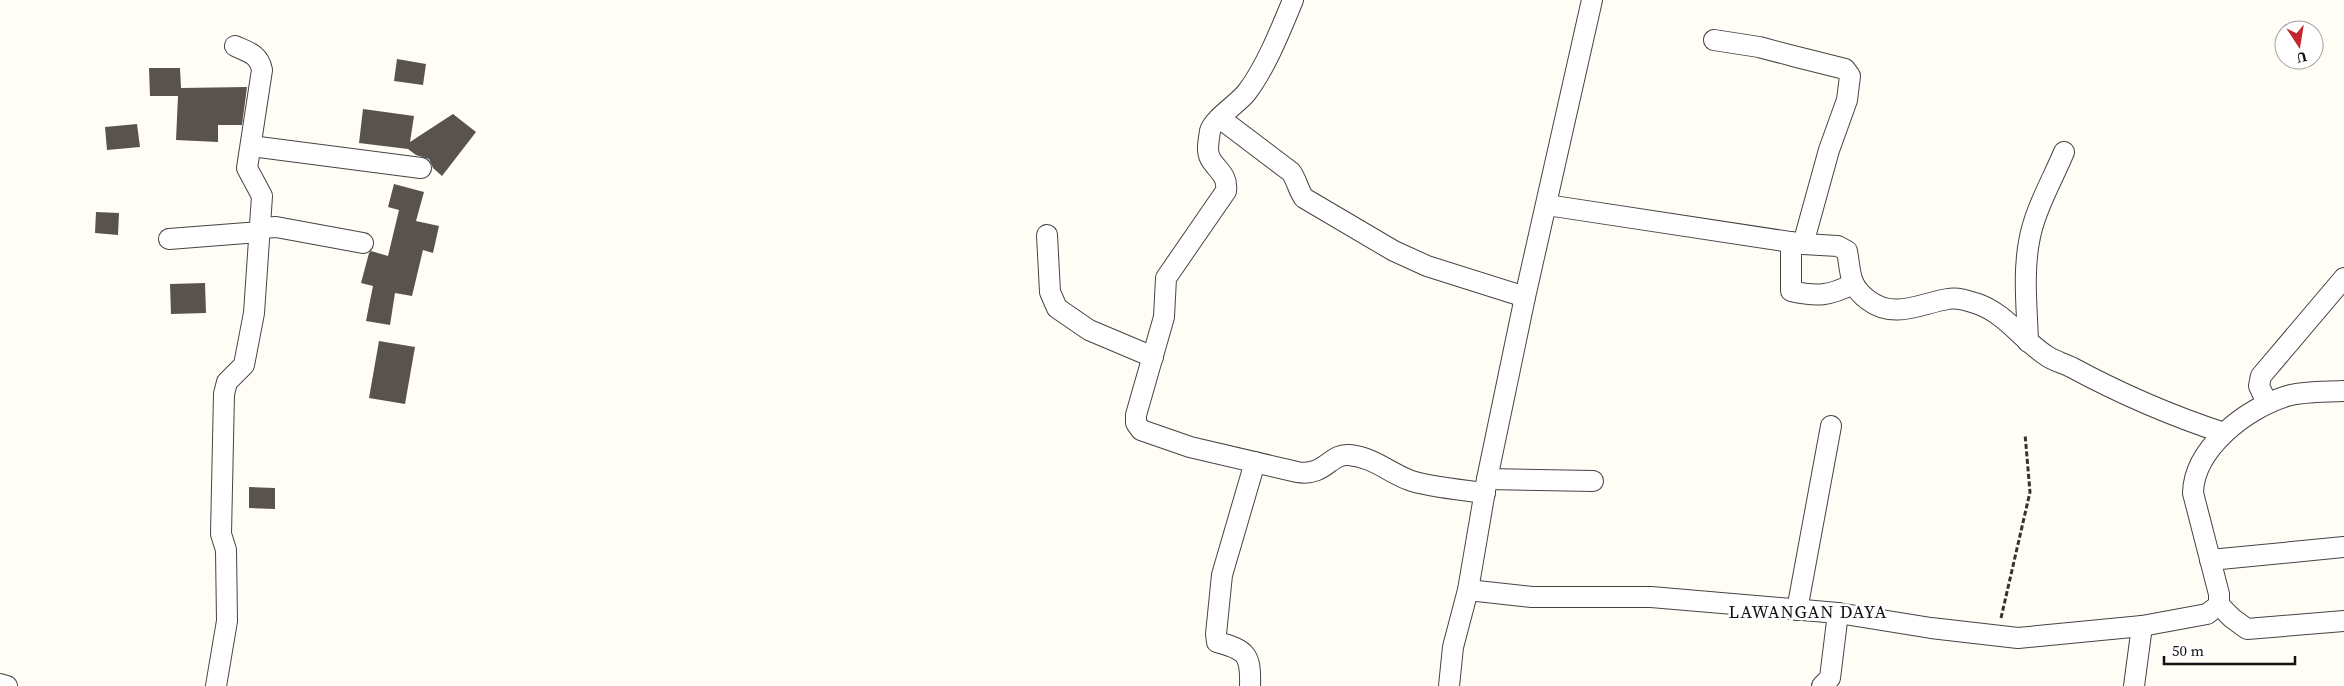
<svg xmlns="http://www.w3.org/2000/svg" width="2344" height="686" font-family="'Source Serif 4',serif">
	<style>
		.building { fill: #5a524d }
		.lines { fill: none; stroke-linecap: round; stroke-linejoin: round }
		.street-casing { stroke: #444; stroke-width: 22 }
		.path { stroke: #333; stroke-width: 3; stroke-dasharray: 5 2.5; stroke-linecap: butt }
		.street { stroke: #fff; stroke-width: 20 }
		.labels { text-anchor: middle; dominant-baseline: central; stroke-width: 5; stroke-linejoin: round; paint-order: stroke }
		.quarter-label { font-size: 18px; letter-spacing: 1px; fill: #111; stroke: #fff }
	</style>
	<rect width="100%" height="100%" fill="#fffdf5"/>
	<g class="building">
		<polygon points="397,59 426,64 423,85 394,81"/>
		<polygon points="149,68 180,68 181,88 247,87 242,125 218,125 218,142 176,140 178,96 150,96"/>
		<polygon points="363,109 414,116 410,142 453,114 476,132 442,176 433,168 429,159 416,155 408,149 359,143"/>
		<polygon points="137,124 140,147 107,150 105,127"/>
		<polygon points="394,184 424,192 416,221 439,226 433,253 423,250 412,296 395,293 390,325 366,321 373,286 361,283 369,253 371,251 388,256 399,210 388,207"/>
		<polygon points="96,212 119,213 118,235 95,233"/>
		<polygon points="205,283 206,313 171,314 170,284"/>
		<polygon points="379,341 415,347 405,404 369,398"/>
		<polygon points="249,487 275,488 275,509 249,508"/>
	</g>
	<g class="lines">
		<defs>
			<g id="street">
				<path d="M1293,0C1281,29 1266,67 1247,92C1239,103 1213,119 1210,131C1209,139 1206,150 1210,158C1217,171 1228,174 1226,191L1166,278L1164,317L1136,415V423L1141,430L1190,447L1297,472C1325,477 1330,453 1349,455C1373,457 1388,472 1409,480C1427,487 1464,490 1485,493"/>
				<polyline points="1714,40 1759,47 1797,57 1845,69 1850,76 1847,100 1829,150 1803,244"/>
				<path d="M1221,119L1291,172C1297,180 1298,190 1304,198L1394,251L1427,266L1525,297"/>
				<polyline points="251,146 421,168"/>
				<path d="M1547,205L1803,244L1838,246L1847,251C1851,272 1848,285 1868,300C1894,320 1922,303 1948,299C1958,297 1969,301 1978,304C2006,314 2022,340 2047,356C2054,361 2063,363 2071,367C2121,394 2169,415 2224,433"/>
				<polyline points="260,228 276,227 363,243"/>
				<polyline points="1047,235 1050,292 1057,308 1089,330 1153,357"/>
				<polyline points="169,239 260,232"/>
				<path d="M1791,242V291C1817,297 1829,296 1853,284"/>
				<path d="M2028,342C2027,309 2023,274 2029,242C2034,211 2052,181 2064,152"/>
				<polyline points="2267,403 2259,386 2261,376 2344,278"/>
				<polyline points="1487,479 1593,481"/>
				<polyline points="2210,560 2344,547"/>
				<path d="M1468,590L1532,597H1651L1838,613L1931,628L2018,638L2142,626L2207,614L2219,605V594L2193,493C2194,448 2247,408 2287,396C2304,391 2326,392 2344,391"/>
				<polyline points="2219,605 2232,618 2247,629 2344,621"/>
				<polyline points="1797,610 1831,426"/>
				<polyline points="0,684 7,686"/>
				<path d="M216,686L227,621L226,550L221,534L224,394L227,382L244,365L254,313L262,196L247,168L262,70C259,54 248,52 235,46"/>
				<path d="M1250,686C1251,655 1247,650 1217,642L1216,634L1222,575L1255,462"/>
				<polyline points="1449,686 1453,647 1468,590 1487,479 1525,297 1592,0"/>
				<polyline points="1822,686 1830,678 1838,613"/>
				<polyline points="2134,686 2142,626"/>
			</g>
		</defs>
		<use href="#street" class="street-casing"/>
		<polyline class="path" points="2001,618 2030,492 2025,434"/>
		<use href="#street" class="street"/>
	</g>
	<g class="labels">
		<g class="quarter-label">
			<text x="1808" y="611">LAWANGAN DAYA</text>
		</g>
	</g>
	<g transform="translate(2299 45) rotate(168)"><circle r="24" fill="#ffffff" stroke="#a0a0a0"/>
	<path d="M0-4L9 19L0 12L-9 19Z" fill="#c4262e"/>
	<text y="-8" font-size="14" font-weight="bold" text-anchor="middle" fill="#111111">U</text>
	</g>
	<path d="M2164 656v8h131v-8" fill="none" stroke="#111111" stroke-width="2.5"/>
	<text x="2172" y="656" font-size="15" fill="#111111" stroke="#ffffff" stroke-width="4" paint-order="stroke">50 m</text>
</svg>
